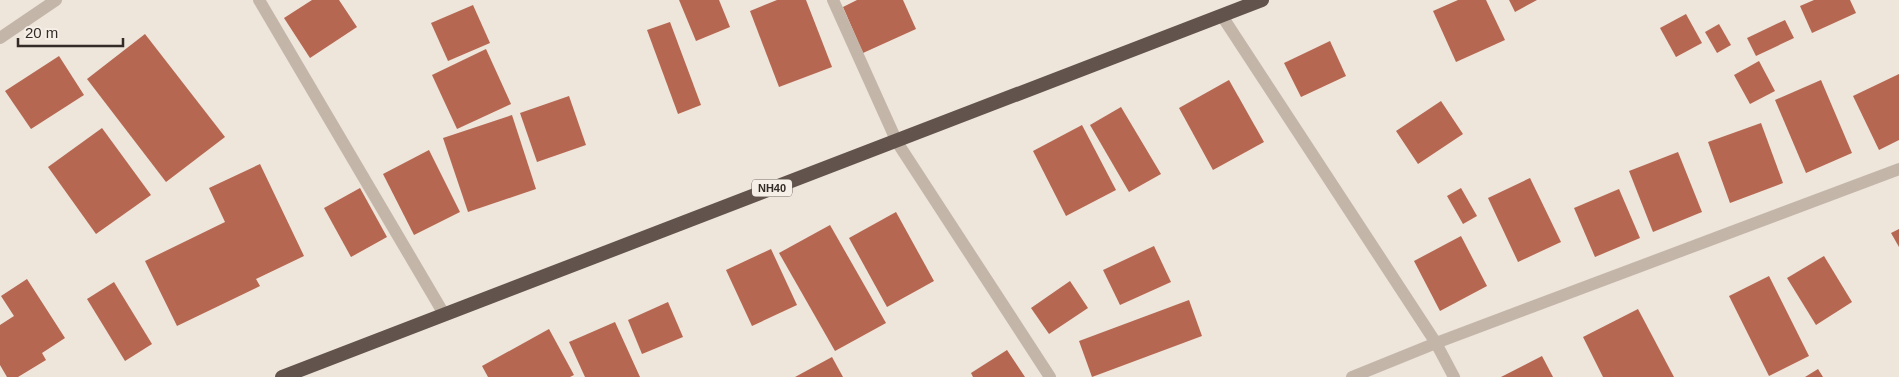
<svg xmlns="http://www.w3.org/2000/svg" width="1899" height="377" font-family="Arial,sans-serif">
	<style>
		.building { fill: #b66751 }
		.lines { fill: none; stroke-linecap: round; stroke-linejoin: round }
		.minor { stroke: #c4b5a9; stroke-width: 12 }
		.trunk { stroke: #62544d; stroke-width: 14 }
		.labels { text-anchor: middle; dominant-baseline: central; stroke-width: 4; stroke-linejoin: round; paint-order: stroke }
		.shield { fill: #f6efe7; stroke: #6d6661; stroke-width: 1 }
		.shield-label { font-size: 11px; font-weight: bold; fill: #322b27 }
	</style>
	<rect width="100%" height="100%" fill="#eee5db"/>
	<g class="building">
		<polygon points="312,0 339,0 357,27 310,58 284,18"/>
		<polygon points="679,0 719,0 730,27 696,41"/>
		<polygon points="777,0 806,0 832,67 779,87 750,11"/>
		<polygon points="857,0 903,0 916,29 863,53 843,7"/>
		<polygon points="1458,0 1486,0 1505,40 1456,62 1433,11"/>
		<polygon points="1509,0 1537,0 1515,12"/>
		<polygon points="1814,0 1850,0 1856,13 1812,33 1800,6"/>
		<polygon points="473,5 490,43 448,61 431,23"/>
		<polygon points="1686,14 1702,43 1676,57 1660,28"/>
		<polygon points="1785,20 1794,38 1756,56 1747,38"/>
		<polygon points="670,22 701,105 678,114 647,30"/>
		<polygon points="1719,24 1731,45 1717,53 1705,32"/>
		<polygon points="145,34 225,137 166,182 87,79"/>
		<polygon points="1330,41 1346,76 1301,97 1284,63"/>
		<polygon points="486,49 511,104 457,129 432,75"/>
		<polygon points="59,56 84,95 31,129 5,91"/>
		<polygon points="1759,61 1775,91 1750,104 1734,75"/>
		<polygon points="1899,74 1899,140 1879,150 1853,96"/>
		<polygon points="1229,80 1264,142 1213,170 1179,108"/>
		<polygon points="1821,80 1852,153 1806,173 1775,100"/>
		<polygon points="569,96 586,145 537,162 520,113"/>
		<polygon points="1441,101 1463,134 1418,164 1396,131"/>
		<polygon points="1121,107 1161,174 1129,192 1090,125"/>
		<polygon points="512,115 536,189 468,212 443,138"/>
		<polygon points="1761,123 1783,183 1730,203 1708,142"/>
		<polygon points="1082,125 1116,190 1066,216 1033,151"/>
		<polygon points="102,128 151,195 96,234 48,167"/>
		<polygon points="429,150 460,212 414,235 383,174"/>
		<polygon points="1678,152 1702,212 1653,232 1629,171"/>
		<polygon points="260,164 304,256 256,279 260,286 177,326 145,261 225,222 209,188"/>
		<polygon points="1530,178 1561,242 1518,262 1488,198"/>
		<polygon points="360,188 387,237 351,257 324,208"/>
		<polygon points="1461,188 1477,216 1463,224 1447,196"/>
		<polygon points="1619,189 1640,238 1595,257 1574,208"/>
		<polygon points="896,212 934,281 887,307 849,238"/>
		<polygon points="830,225 886,323 835,351 779,253"/>
		<polygon points="1899,229 1899,247 1891,233"/>
		<polygon points="1461,236 1487,286 1440,311 1414,261"/>
		<polygon points="1154,246 1171,282 1120,305 1103,270"/>
		<polygon points="771,249 797,305 752,326 726,270"/>
		<polygon points="1824,256 1852,302 1816,325 1787,278"/>
		<polygon points="1769,276 1809,356 1769,376 1729,296"/>
		<polygon points="27,279 65,338 42,353 46,360 18,377 7,377 0,365 0,325 14,316 1,296"/>
		<polygon points="1070,281 1088,308 1049,334 1031,308"/>
		<polygon points="114,282 152,344 125,361 87,299"/>
		<polygon points="1189,300 1202,336 1092,377 1079,341"/>
		<polygon points="668,302 683,337 642,354 628,320"/>
		<polygon points="1638,309 1674,377 1603,377 1583,337"/>
		<polygon points="615,322 640,377 585,377 569,342"/>
		<polygon points="549,329 574,375 570,377 488,377 482,366"/>
		<polygon points="1007,350 1025,377 973,377 971,373"/>
		<polygon points="1542,356 1553,377 1501,377"/>
		<polygon points="832,357 843,377 795,377"/>
		<polygon points="1818,369 1823,377 1805,377"/>
	</g>
	<g class="lines">
		<g class="minor">
			<polyline points="259,0 444,314"/>
			<polyline points="833,0 897,142 1050,377"/>
			<polyline points="1222,16 1436,343 1454,377"/>
			<polyline points="0,38 56,0"/>
			<polyline points="1352,377 1436,343 1899,169"/>
		</g>
		<polyline class="trunk" points="282,377 1262,0"/>
	</g>
	<g class="labels">
		<rect class="shield" x="752" y="179.5" width="40" height="17" rx="4"/>
		<g class="shield-label">
			<text x="772" y="188">NH40</text>
		</g>
	</g>
	<path d="M18 38v8h105v-8" fill="none" stroke="#322b27" stroke-width="2.5"/>
	<text x="25" y="38" font-size="15" fill="#322b27" stroke="#f6efe7" stroke-width="4" paint-order="stroke">20 m</text>
</svg>
